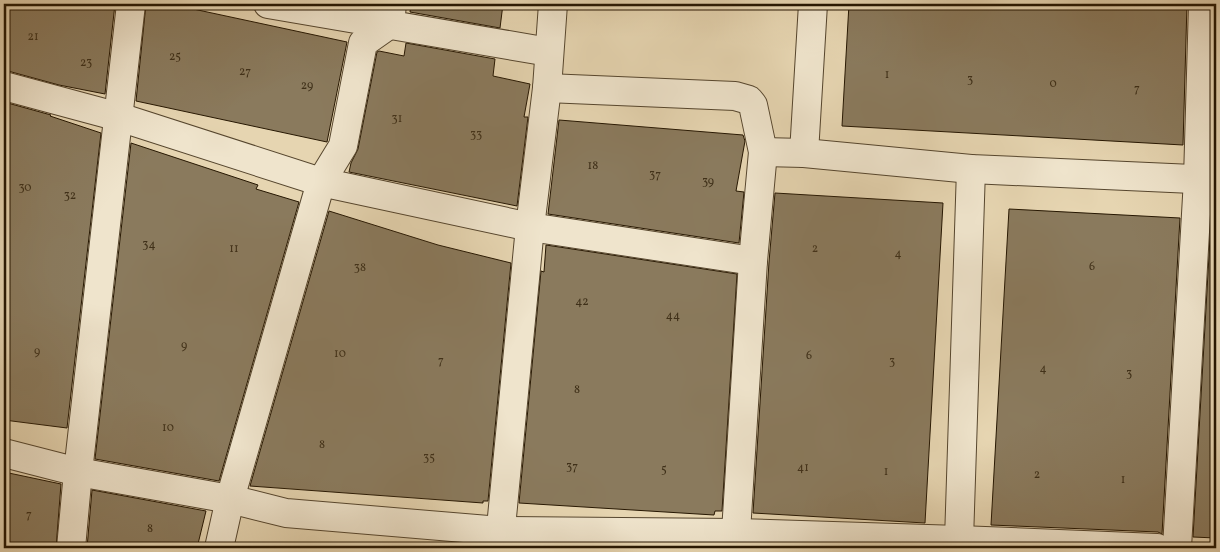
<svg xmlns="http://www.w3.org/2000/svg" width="1220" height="552" font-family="Vollkorn,serif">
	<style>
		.building { fill: #8a7a5d; stroke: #261702 }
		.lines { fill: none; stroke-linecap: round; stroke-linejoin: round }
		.street-casing { stroke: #56462e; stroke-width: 30 }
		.street { stroke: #efe4cc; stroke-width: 28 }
		.labels { text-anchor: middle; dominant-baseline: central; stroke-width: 4.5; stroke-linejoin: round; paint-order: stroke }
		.number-label { font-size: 12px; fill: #3f3019 }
	</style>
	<rect width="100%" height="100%" fill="#e6d5b1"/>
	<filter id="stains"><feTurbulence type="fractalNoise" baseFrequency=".004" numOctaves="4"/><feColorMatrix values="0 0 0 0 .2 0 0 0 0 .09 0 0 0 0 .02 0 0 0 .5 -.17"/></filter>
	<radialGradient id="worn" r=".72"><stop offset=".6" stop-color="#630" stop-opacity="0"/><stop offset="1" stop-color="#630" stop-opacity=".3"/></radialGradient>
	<g class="building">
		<polygon points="4,4 115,4 105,94 59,85 8,71 4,71"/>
		<polygon points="146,4 170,4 347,42 327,142 136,101"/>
		<polygon points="411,4 503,4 500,28 410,12"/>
		<polygon points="849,4 1187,4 1183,145 842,126"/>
		<polygon points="406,43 495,59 493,76 530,84 524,117 528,117 517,206 349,172 351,163 358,149 377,52 379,51 404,56"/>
		<polygon points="1216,87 1216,147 1215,147"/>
		<polygon points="4,102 51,115 50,116 101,133 67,428 4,420"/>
		<polygon points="559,120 743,135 745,141 736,191 744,192 739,243 548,214"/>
		<polygon points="131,143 258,185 256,189 299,202 219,481 95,459"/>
		<polygon points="775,193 943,203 925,523 753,513 769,262"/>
		<polygon points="1009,209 1180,218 1162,534 1158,532 991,525"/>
		<polygon points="329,211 438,245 511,263 488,501 483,501 483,503 250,486"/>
		<polygon points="1211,220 1216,220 1216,538 1193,537"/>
		<polygon points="546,245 737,274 722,511 715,511 714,515 519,503 541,271 544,272"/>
		<polygon points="4,472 61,484 56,548 4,548"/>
		<polygon points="92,490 206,511 197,548 87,548"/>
	</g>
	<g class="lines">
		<defs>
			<g id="street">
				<polyline points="268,4 549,52"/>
				<polyline points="4,86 119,117 321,182 530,227 753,261"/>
				<polyline points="547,88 735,96 749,100 753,105 763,152 753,261 735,548"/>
				<polyline points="763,152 804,153 971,169 1215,180"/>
				<polyline points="804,153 813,4"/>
				<polyline points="4,453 78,472 230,499 286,513 500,531 736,533 959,540 1157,548"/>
				<polyline points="959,540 971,169"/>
				<polyline points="71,548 78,472 131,4"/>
				<polyline points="219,548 230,499 321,182 343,146 363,43 390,24 392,4"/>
				<polyline points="499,548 530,227 547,88 553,4"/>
				<polyline points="1177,548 1198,179 1203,4"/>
			</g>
		</defs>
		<use href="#street" class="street-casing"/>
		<use href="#street" class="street"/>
	</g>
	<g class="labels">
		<g class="number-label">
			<text x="33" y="37">21</text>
			<text x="175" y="57">25</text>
			<text x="86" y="63">23</text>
			<text x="245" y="72">27</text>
			<text x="887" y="75">1</text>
			<text x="970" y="80">3</text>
			<text x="1053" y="84">0</text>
			<text x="307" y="86">29</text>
			<text x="1137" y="89">7</text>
			<text x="397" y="119">31</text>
			<text x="476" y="135">33</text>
			<text x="593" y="166">18</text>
			<text x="655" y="175">37</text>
			<text x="708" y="182">39</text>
			<text x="25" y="188">30</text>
			<text x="70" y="196">32</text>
			<text x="149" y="245">34</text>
			<text x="234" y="249">11</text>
			<text x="815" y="249">2</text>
			<text x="898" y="254">4</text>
			<text x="1092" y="267">6</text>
			<text x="360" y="268">38</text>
			<text x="582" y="302">42</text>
			<text x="673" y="316">44</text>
			<text x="184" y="346">9</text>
			<text x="37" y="352">9</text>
			<text x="340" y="354">10</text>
			<text x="809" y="356">6</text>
			<text x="441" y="361">7</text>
			<text x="892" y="362">3</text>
			<text x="1043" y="369">4</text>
			<text x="1129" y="374">3</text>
			<text x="577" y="390">8</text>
			<text x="168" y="428">10</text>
			<text x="322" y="445">8</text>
			<text x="429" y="458">35</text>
			<text x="572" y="467">37</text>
			<text x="803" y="468">41</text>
			<text x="664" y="470">5</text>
			<text x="886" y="472">1</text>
			<text x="1037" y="475">2</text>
			<text x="1123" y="480">1</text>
			<text x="29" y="515">7</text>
			<text x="150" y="529">8</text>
		</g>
	</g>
	<rect width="1220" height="552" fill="none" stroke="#e6d5b1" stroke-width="20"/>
	<rect x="5" y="5" width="1210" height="542" fill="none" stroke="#261702" stroke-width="2.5"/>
	<rect x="10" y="10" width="1200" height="532" fill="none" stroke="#261702"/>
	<rect width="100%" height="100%" filter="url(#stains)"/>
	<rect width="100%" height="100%" fill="url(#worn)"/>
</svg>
